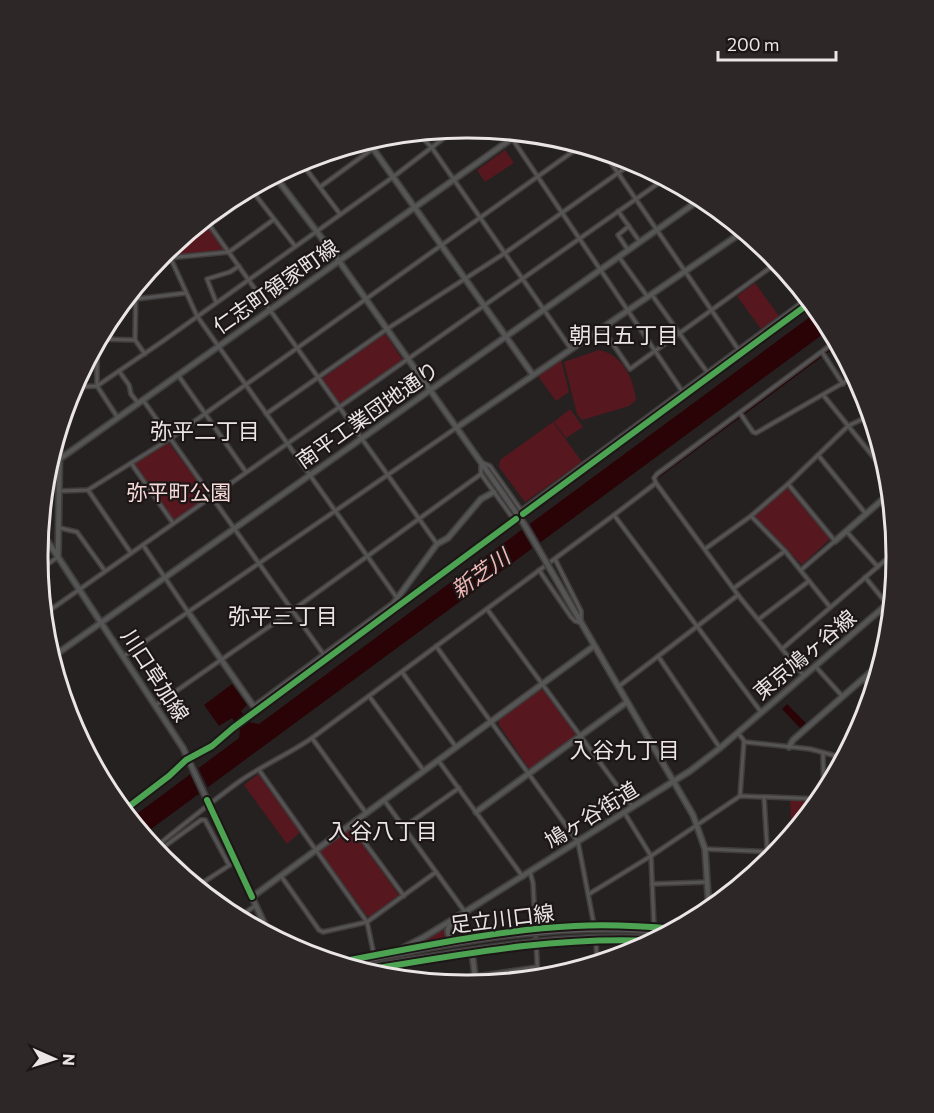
<svg xmlns="http://www.w3.org/2000/svg" width="934" height="1113" font-family="Commissioner,'Noto Sans JP',sans-serif">
	<style>
		.green { fill: #56181e }
		.water { fill: #2a0306 }
		.pier { fill: #252121 }
		.lines { fill: none; stroke-linecap: round; stroke-linejoin: round }
		.stream { stroke: #2a0306; stroke-width: 1.5 }
		.street-casing { stroke: #403d3d; stroke-width: 6 }
		.secondary-casing { stroke: #403d3d; stroke-width: 8 }
		.street { stroke: #555353; stroke-width: 3 }
		.secondary { stroke: #565555; stroke-width: 4.5 }
		.secondary-bridge-casing { stroke: #403d3d; stroke-width: 8; stroke-linecap: butt }
		.highway-bridge-casing { stroke: #403d3d; stroke-width: 9; stroke-linecap: butt }
		.secondary-bridge { stroke: #565555; stroke-width: 4.5 }
		.highway-bridge { stroke: #5b5858; stroke-width: 6 }
		.cycleway-casing { stroke: #1d1616; stroke-width: 10 }
		.cycleway { stroke: #4ca352; stroke-width: 6 }
		.labels { text-anchor: middle; dominant-baseline: central; stroke-width: 4.5; stroke-linejoin: round; paint-order: stroke }
		.street-label { font-size: 21px; fill: #ebe5e5; stroke: #1d1616 }
		.park-label { font-size: 21px; fill: #f5d9d8; stroke: #1d1616 }
		.neighbourhood-label { font-size: 22px; fill: #ebe5e5; stroke: #1d1616 }
		.water-label { font-size: 22px; font-style: italic; fill: #eeb8b7; stroke: #1d1616 }
		.rim { fill: none; stroke: #ebe5e5; stroke-width: 3 }
	</style>
	<rect width="100%" height="100%" fill="#252121"/>
	<g class="green">
		<polygon points="505,150 514,163 485,182 477,170"/>
		<polygon points="203,220 224,248 223,250 176,258 174,255 174,244"/>
		<polygon points="755,283 779,316 761,329 737,296"/>
		<polygon points="383,335 386,335 402,359 401,362 342,403 338,403 322,380 323,378"/>
		<path d="M599,350C623,355 633,378 636,400L629,406L582,420L577,414L564,362Z"/>
		<polygon points="561,360 569,392 556,401 538,376"/>
		<polygon points="570,409 583,427 566,438 554,422"/>
		<polygon points="553,422 582,462 525,502 499,467 500,460"/>
		<polygon points="168,442 209,496 174,521 134,466 135,462"/>
		<polygon points="787,488 830,539 802,565 756,518 756,515"/>
		<polygon points="540,690 543,690 575,733 574,737 530,770 499,725 499,719"/>
		<polygon points="258,774 300,832 287,844 244,785"/>
		<polygon points="790,801 819,801 792,835"/>
		<polygon points="349,829 352,830 399,895 370,917 367,916 321,853 321,849"/>
		<polygon points="443,927 447,939 415,945 415,944"/>
	</g>
	<g class="water">
		<polygon points="818,311 830,329 143,835 130,819 239,738 240,729 232,718 219,726 204,705 232,684 247,705 241,711 249,722 259,724"/>
		<polygon points="787,704 806,723 800,728 782,709"/>
	</g>
	<g class="pier">
		<polygon points="528,521 542,545 534,551 520,527"/>
		<polygon points="197,765 209,790 200,796 189,772"/>
	</g>
	<g class="lines">
		<polyline class="stream" points="657,478 838,344"/>
		<defs>
			<g id="street">
				<polyline points="507,131 682,391"/>
				<polyline points="417,132 432,148 571,349"/>
				<polyline points="603,151 738,349"/>
				<polyline points="300,161 340,214"/>
				<polyline points="320,187 393,134"/>
				<polyline points="250,188 295,246"/>
				<polyline points="618,211 640,242"/>
				<polyline points="205,219 437,544"/>
				<polyline points="209,225 254,193"/>
				<polyline points="172,246 171,259 197,316 397,598"/>
				<polyline points="628,250 618,235 629,226"/>
				<polyline points="619,257 647,296"/>
				<polyline points="158,259 229,252 273,220"/>
				<polyline points="136,286 135,340 145,354"/>
				<polyline points="652,295 707,372"/>
				<polyline points="136,299 186,293"/>
				<polyline points="216,302 207,279 230,272 239,266"/>
				<polyline points="602,328 630,369 778,262"/>
				<polyline points="99,339 135,340"/>
				<polyline points="97,342 97,386 118,418"/>
				<polyline points="822,352 843,384"/>
				<polyline points="119,371 129,385 131,394 138,403"/>
				<polyline points="178,375 246,472"/>
				<polyline points="73,387 97,386 163,341 393,177 457,128"/>
				<polyline points="824,396 888,475"/>
				<polyline points="143,400 324,655"/>
				<polyline points="740,413 753,432 756,433 855,376"/>
				<polyline points="266,414 387,329 505,253 635,161"/>
				<polyline points="818,455 866,514"/>
				<polyline points="131,463 173,523"/>
				<polyline points="483,463 490,466 521,510"/>
				<polyline points="481,465 481,474 512,517 808,298"/>
				<polyline points="656,483 738,595 804,676"/>
				<polyline points="788,484 835,541 801,570"/>
				<polyline points="88,490 131,553"/>
				<polyline points="60,491 88,490 171,438 582,145"/>
				<polyline points="614,515 761,712"/>
				<polyline points="751,516 785,551 830,607"/>
				<polyline points="60,528 77,532 105,571"/>
				<polyline points="846,531 878,567"/>
				<polyline points="143,545 188,612"/>
				<polyline points="705,549 751,516 788,484 848,426 871,415"/>
				<polyline points="39,570 58,557"/>
				<polyline points="539,570 571,617 575,621 581,623 581,611 555,559"/>
				<polyline points="865,577 887,604"/>
				<polyline points="734,588 785,551"/>
				<polyline points="487,609 632,806"/>
				<polyline points="43,615 666,178"/>
				<polyline points="759,619 809,581"/>
				<polyline points="436,646 578,842 594,925"/>
				<polyline points="782,649 896,551"/>
				<polyline points="124,656 456,428"/>
				<polyline points="658,656 720,748"/>
				<polyline points="816,667 843,697"/>
				<polyline points="402,672 456,747"/>
				<polyline points="863,679 873,691"/>
				<polyline points="618,687 738,595"/>
				<polyline points="369,696 424,771"/>
				<polyline points="156,705 293,610 481,474"/>
				<polyline points="738,733 745,742 810,749 844,758"/>
				<polyline points="312,738 366,813"/>
				<polyline points="823,754 824,796"/>
				<polyline points="840,757 851,744"/>
				<polyline points="438,760 523,877"/>
				<polyline points="259,770 367,922 374,955"/>
				<polyline points="740,796 744,741"/>
				<polyline points="764,797 768,863"/>
				<polyline points="384,800 465,912"/>
				<polyline points="624,812 651,856 654,927"/>
				<polyline points="351,824 404,896"/>
				<polyline points="404,827 459,788"/>
				<polyline points="156,849 162,848 201,820 205,820 229,865"/>
				<polyline points="705,849 777,852"/>
				<path d="M155,851L163,841C188,821 214,800 240,781C263,765 289,754 312,738L614,515L656,483L654,478L657,474L836,341"/>
				<polyline points="530,872 533,883 538,979"/>
				<polyline points="281,876 319,930 323,932 367,922 436,872"/>
				<polyline points="652,884 707,882"/>
				<polyline points="196,887 236,861"/>
				<polyline points="589,894 651,856 740,796 821,799"/>
				<polyline points="709,900 721,901"/>
				<polyline points="237,918 255,906"/>
				<polyline points="596,940 597,964"/>
				<polyline points="394,965 396,979"/>
				<polyline points="475,976 537,967"/>
			</g>
			<g id="secondary">
				<polyline points="367,140 533,375"/>
				<polyline points="274,175 339,261 492,478"/>
				<polyline points="60,427 58,557 183,748 270,936"/>
				<polyline points="456,428 744,231"/>
				<polyline points="47,468 521,132"/>
				<polyline points="40,530 58,557"/>
				<polyline points="835,541 890,493"/>
				<polyline points="188,612 254,707 393,604 437,544 448,538 481,499 494,492"/>
				<polyline points="575,612 693,815 705,849 709,911"/>
				<polyline points="51,658 702,198"/>
				<polyline points="789,747 793,740 881,663"/>
				<polyline points="476,812 627,702"/>
				<polyline points="252,897 594,646"/>
				<path d="M453,921C448,927 446,931 450,937L457,940"/>
				<polyline points="556,928 633,926 676,929"/>
				<polyline points="397,951 424,937 457,917 690,771 720,748 892,600"/>
				<polyline points="472,952 476,985"/>
				<polyline points="334,963 390,952"/>
			</g>
		</defs>
		<use href="#street" class="street-casing"/>
		<use href="#secondary" class="secondary-casing"/>
		<use href="#street" class="street"/>
		<use href="#secondary" class="secondary"/>
		<defs>
			<polyline id="secondary-bridge" points="492,478 524,524 575,612"/>
			<g id="highway-bridge">
				<path d="M340,965C449,943 560,919 672,932"/>
				<path d="M355,969C456,954 555,932 657,939"/>
			</g>
		</defs>
		<use href="#secondary-bridge" class="secondary-bridge-casing"/>
		<use href="#highway-bridge" class="highway-bridge-casing"/>
		<use href="#secondary-bridge" class="secondary-bridge"/>
		<use href="#highway-bridge" class="highway-bridge"/>
		<defs>
			<g id="cycleway">
				<polyline points="523,514 811,302"/>
				<polyline points="207,800 252,897"/>
				<polyline points="123,811 169,776 186,760 212,746 233,728 516,519"/>
				<path d="M334,963C414,948 494,930 575,926C609,924 643,926 676,929"/>
				<path d="M360,971C458,955 554,936 654,941"/>
			</g>
		</defs>
		<use href="#cycleway" class="cycleway-casing"/>
		<use href="#cycleway" class="cycleway"/>
	</g>
	<g class="labels">
		<g class="street-label">
			<text transform="translate(275 286) rotate(-35)">仁志町領家町線</text>
			<text transform="translate(367 414) rotate(-35)">南平工業団地通り</text>
			<text transform="translate(804 654) rotate(-40)">東京鳩ヶ谷線</text>
			<text transform="translate(156 675) rotate(57)">川口草加線</text>
			<text transform="translate(591 814) rotate(-32)">鳩ヶ谷街道</text>
			<text transform="translate(502 918) rotate(-7)">足立川口線</text>
		</g>
		<g class="park-label">
			<text x="179" y="491">弥平町公園</text>
		</g>
		<g class="neighbourhood-label">
			<text x="624" y="334">朝日五丁目</text>
			<text x="205" y="430">弥平二丁目</text>
			<text x="283" y="615">弥平三丁目</text>
			<text x="625" y="749">入谷九丁目</text>
			<text x="383" y="830">入谷八丁目</text>
		</g>
		<g class="water-label">
			<text transform="translate(480 573) rotate(-36)">新芝川</text>
		</g>
	</g>
	<path d="M0 0H934V1113H0ZM466 138H468A418 418 0 0 1 886 556V557A418 418 0 0 1 468 975H466A418 418 0 0 1 48 557V556A418 418 0 0 1 466 138Z" fill="#2d2727" fill-rule="evenodd"/>
	<path class="rim" d="M466 138H468A418 418 0 0 1 886 556V557A418 418 0 0 1 468 975H466A418 418 0 0 1 48 557V556A418 418 0 0 1 466 138Z"/>
	<g transform="translate(54 1059) rotate(93)" stroke="#1d1616" stroke-width="4.5" paint-order="stroke">
	<path d="M0-4.5L10 22L0 15L-10 22Z" fill="#ebe5e5"/>
	<text y="-9" font-size="16" font-weight="bold" text-anchor="middle" fill="#ebe5e5">N</text>
	</g>
	<path d="M718 51v9h118v-9" fill="none" stroke="#ebe5e5" stroke-width="3"/>
	<text x="727" y="51" font-size="18" fill="#ebe5e5" stroke="#1d1616" stroke-width="4.5" paint-order="stroke">200 m</text>
</svg>
